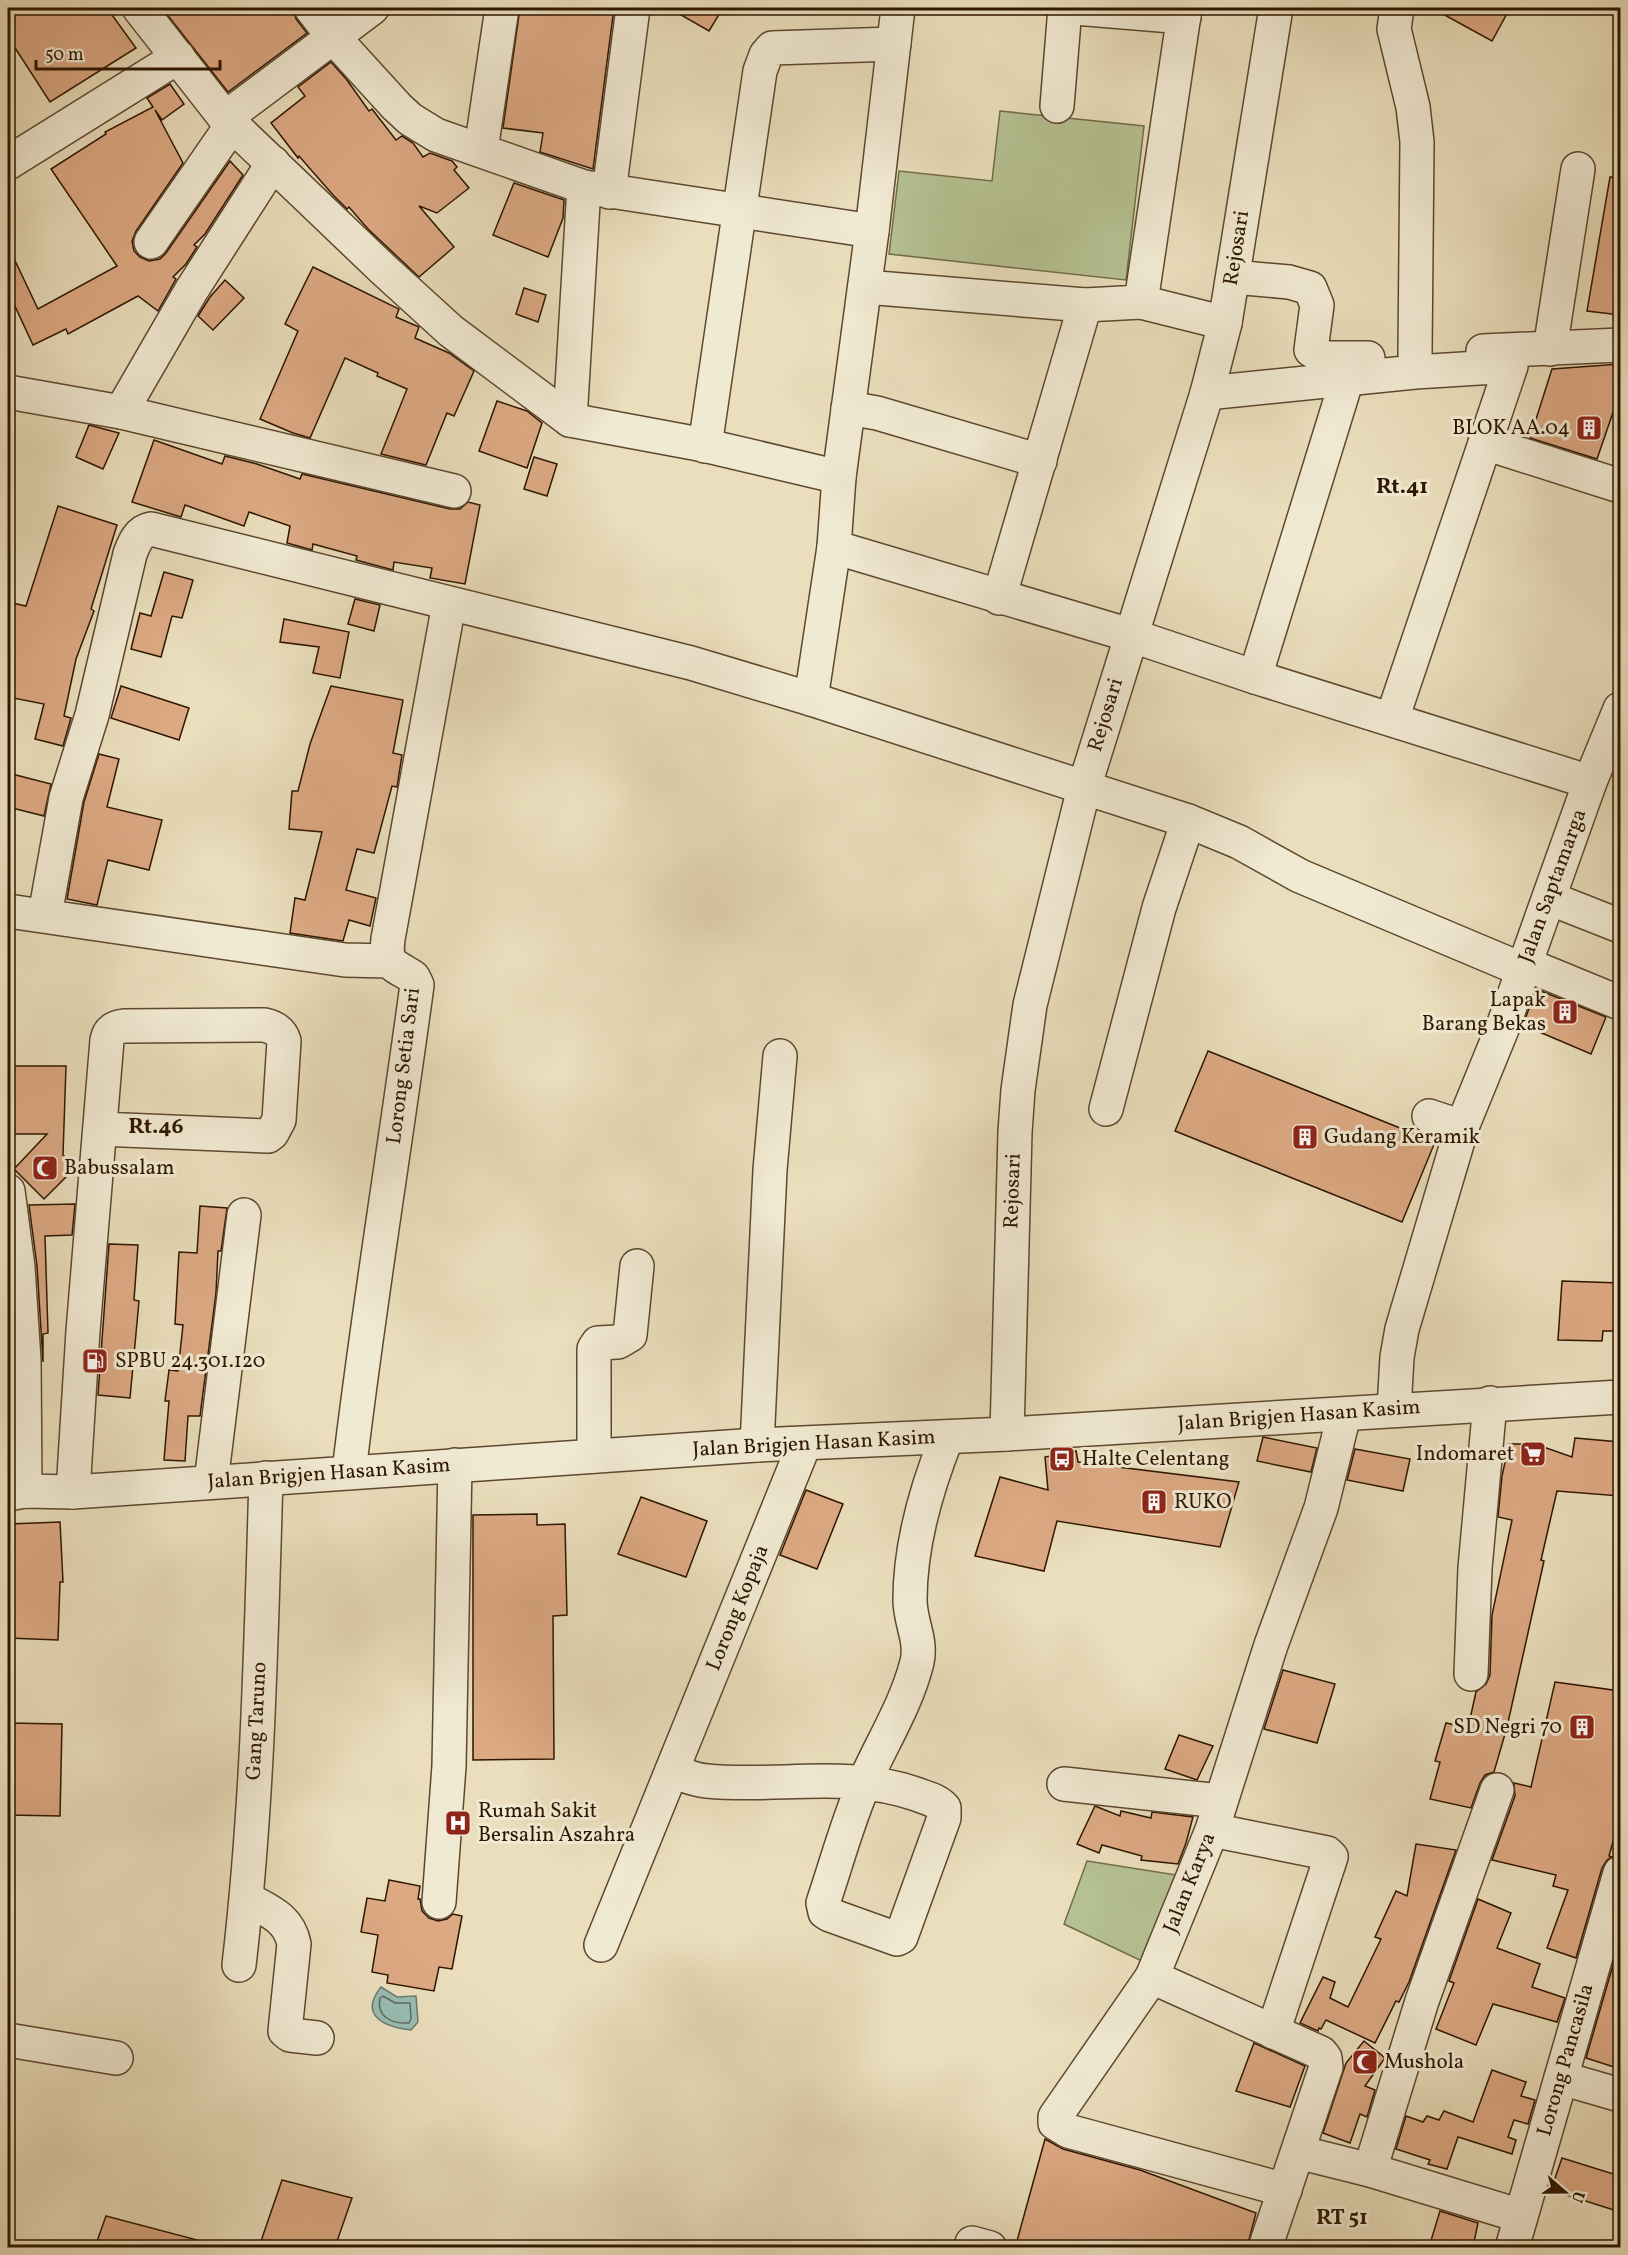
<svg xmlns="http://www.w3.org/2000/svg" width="1628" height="2255" font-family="Vollkorn,serif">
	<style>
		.green { fill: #b5c192; stroke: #726c49; stroke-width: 1.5 }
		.water { fill: #98bcb3; stroke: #6e7a6b; stroke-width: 1.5 }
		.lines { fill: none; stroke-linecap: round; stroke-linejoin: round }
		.shore { stroke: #63695a; stroke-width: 1.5 }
		.building { fill: #dca983; stroke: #2e1600; stroke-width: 1.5 }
		.minor-casing { stroke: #5d482f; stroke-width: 36 }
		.minor { stroke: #f1ead3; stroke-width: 33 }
		.labels { text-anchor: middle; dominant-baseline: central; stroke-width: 6; stroke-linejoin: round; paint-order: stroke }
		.street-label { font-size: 21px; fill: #2e1600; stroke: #f1ead3 }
		.poi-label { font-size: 21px; fill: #2e1600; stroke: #f1ead3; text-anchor: start }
		.neighbourhood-label { font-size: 22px; font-weight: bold; fill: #2e1600; stroke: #f1ead3 }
	</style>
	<rect width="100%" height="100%" fill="#eadebc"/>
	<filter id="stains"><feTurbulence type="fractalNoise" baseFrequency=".00333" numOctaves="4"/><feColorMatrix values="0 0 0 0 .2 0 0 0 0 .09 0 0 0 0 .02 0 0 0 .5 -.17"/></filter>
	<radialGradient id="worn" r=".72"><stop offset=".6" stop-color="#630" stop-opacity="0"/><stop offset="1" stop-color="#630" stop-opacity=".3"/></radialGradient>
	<g class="green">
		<polygon points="1000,111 1144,126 1126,280 889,254 899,171 992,181"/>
		<polygon points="1087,1861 1183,1876 1146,1963 1064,1924"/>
	</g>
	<path class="water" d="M381,1987L397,1997L416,1996L418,2022L411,2030C385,2027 358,2016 381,1987Z"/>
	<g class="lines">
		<path class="shore" d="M383,1996L395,2003H410L411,2019L409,2023C392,2024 376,2017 380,1998Z"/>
	</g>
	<g class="building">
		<polygon points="8,8 107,8 136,48 50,102 8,37"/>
		<polygon points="162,8 293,8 296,19 307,33 228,92"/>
		<polygon points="520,8 614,8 593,169 540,152 543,133 503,128"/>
		<polygon points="669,8 723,8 709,31"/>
		<polygon points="1432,8 1510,8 1492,41"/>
		<polygon points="331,62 347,80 369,111 372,109 396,140 402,136 413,143 423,157 430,153 452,161 457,167 454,170 469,188 437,213 419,206 454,247 419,277 368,229 349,207 347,209 333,195 299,156 298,158 271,123 305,96 298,87"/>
		<polygon points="170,84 184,104 162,120 155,110 183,163 136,231 132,241 134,251 140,257 149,261 160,259 166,253 230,161 243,175 205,234 194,245 197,247 186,264 173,277 176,279 158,311 138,296 68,334 66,329 33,345 8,291 8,246 38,309 117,266 51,169 106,134 105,132 153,107 147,98"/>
		<polygon points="1610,177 1620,178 1620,315 1587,311"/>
		<polygon points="514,183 564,200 563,218 548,257 493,235"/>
		<polygon points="313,267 399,309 396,317 419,327 415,338 449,353 474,371 454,416 447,413 426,465 381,454 407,389 377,376 378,373 345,358 310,438 293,433 260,419 298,331 285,324"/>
		<polygon points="225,280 244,298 213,330 198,316 210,297"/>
		<polygon points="524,288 546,295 538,322 516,314"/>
		<polygon points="1620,364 1620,392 1597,459 1530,438 1552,369"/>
		<polygon points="497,401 527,411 542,423 527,468 479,451"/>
		<polygon points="89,425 119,433 103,469 76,457"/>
		<polygon points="154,440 222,464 225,456 257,464 300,479 302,474 450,509 460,509 468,502 480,505 465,584 430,578 432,568 394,562 393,570 356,560 357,556 313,544 312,550 287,543 290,526 249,512 244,526 185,505 181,517 132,502"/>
		<polygon points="534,457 557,464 547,496 524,489"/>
		<polygon points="58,506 117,525 91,609 94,611 76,659 64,716 71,718 63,746 35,739 44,704 8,697 8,602 26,606"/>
		<polygon points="164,572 193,580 182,618 172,616 161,657 131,649 140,613 151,616"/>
		<polygon points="355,599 380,605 374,631 348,624"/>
		<polygon points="284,619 349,632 340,678 313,673 319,647 280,642"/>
		<polygon points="121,686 189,708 179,740 111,718"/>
		<polygon points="331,686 403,700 393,753 402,755 397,787 392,786 374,853 357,849 346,890 376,898 370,926 349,920 343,941 290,933 295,898 305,900 322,832 289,829 292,791 298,791 310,744"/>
		<polygon points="99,754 119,759 107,807 162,820 149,870 108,860 97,905 67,899 84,802"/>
		<polygon points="8,773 51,784 44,816 8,807"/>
		<polygon points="1536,989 1606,1017 1591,1054 1523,1025"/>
		<polygon points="1208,1051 1435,1142 1402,1222 1175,1131"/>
		<polygon points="8,1066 66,1066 63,1155 76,1167 44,1199 14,1169 47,1134 8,1134"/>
		<polygon points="75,1204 72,1235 45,1236 48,1333 43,1334 43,1362 37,1266 29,1205"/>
		<polygon points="200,1206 227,1208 221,1251 218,1251 216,1293 200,1416 188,1416 185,1461 164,1460 169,1401 165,1401 169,1370 178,1371 183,1325 175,1324 179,1252 197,1253"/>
		<polygon points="109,1244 138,1245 134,1300 139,1301 130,1398 98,1395"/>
		<polygon points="1562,1281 1620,1283 1620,1331 1603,1331 1602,1341 1558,1340"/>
		<polygon points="1263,1437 1317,1448 1311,1472 1257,1461"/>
		<polygon points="1575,1438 1620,1442 1620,1496 1557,1491 1541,1560 1544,1561 1507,1727 1494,1772 1485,1775 1480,1783 1471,1808 1430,1799 1440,1762 1435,1761 1446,1723 1468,1728 1476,1692 1486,1684 1490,1675 1492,1615 1512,1520 1498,1517 1502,1476 1509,1444 1535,1444 1572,1457"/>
		<polygon points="1355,1449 1410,1459 1403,1491 1347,1480"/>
		<polygon points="1076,1451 1078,1462 1239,1482 1220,1547 1057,1521 1044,1571 975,1556 1000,1477 1048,1490 1045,1457"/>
		<polygon points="806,1490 843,1504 817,1569 780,1555"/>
		<polygon points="641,1497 707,1521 686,1577 618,1554"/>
		<polygon points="537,1514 537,1525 565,1524 567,1615 553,1616 554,1759 473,1760 473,1515"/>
		<polygon points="60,1522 63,1582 60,1582 58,1640 8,1638 8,1599 12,1599 9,1524"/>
		<polygon points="1283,1670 1335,1684 1317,1743 1264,1729"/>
		<polygon points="1555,1682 1620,1691 1620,1817 1609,1856 1612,1857 1607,1860 1602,1868 1576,1958 1547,1948 1568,1890 1553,1886 1556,1875 1492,1860 1515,1796 1514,1783 1531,1787"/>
		<polygon points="8,1723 62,1724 60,1816 8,1815"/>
		<polygon points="1179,1735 1213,1746 1197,1780 1165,1769"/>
		<polygon points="1095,1806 1120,1816 1121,1811 1151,1818 1152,1812 1193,1817 1186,1843 1178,1864 1141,1860 1142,1856 1102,1845 1099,1853 1077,1844"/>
		<polygon points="1416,1844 1456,1850 1409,1982 1399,2002 1396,2001 1375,2043 1326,2020 1321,2029 1319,2028 1318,2031 1300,2023 1323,1977 1335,1982 1330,1998 1348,2007 1381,1939 1375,1937 1396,1891 1407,1896"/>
		<polygon points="389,1880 420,1886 418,1899 420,1899 422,1911 429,1918 438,1921 447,1919 453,1914 462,1916 452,1969 439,1967 434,1991 387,1983 388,1975 372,1972 378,1935 361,1932 367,1898 385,1901"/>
		<polygon points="1478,1899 1511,1913 1497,1948 1540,1964 1532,1987 1565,1998 1557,2022 1493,2004 1476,2045 1436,2029 1454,1983 1449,1981"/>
		<polygon points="1618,1948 1620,1948 1620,2069 1586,2058"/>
		<polygon points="1364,2041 1385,2058 1365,2086 1375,2090 1367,2117 1360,2114 1350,2143 1323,2133 1346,2063"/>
		<polygon points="1254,2043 1305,2066 1290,2107 1236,2091"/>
		<polygon points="1492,2070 1526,2082 1521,2096 1535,2100 1528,2124 1514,2120 1508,2137 1516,2140 1512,2154 1458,2137 1447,2169 1428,2164 1430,2160 1396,2149 1406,2116 1423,2122 1427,2116 1439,2120 1444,2111 1473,2122"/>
		<polygon points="1045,2139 1063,2149 1140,2170 1256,2213 1247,2247 1041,2247 1017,2241"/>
		<polygon points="1562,2158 1620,2176 1620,2212 1551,2190"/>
		<polygon points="282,2180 352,2198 335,2247 259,2247"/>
		<polygon points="1440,2211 1478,2223 1473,2247 1429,2247"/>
		<polygon points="106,2216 201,2241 201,2247 95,2247"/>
	</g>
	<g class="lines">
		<defs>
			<g id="minor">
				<polyline points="139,8 225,118 383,269 451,331 570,420 699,444 839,477"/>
				<polyline points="311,8 334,38 397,107 410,119 436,135 584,187 872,231"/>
				<polyline points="1075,8 1184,17"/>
				<polyline points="1397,8 1394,29 1413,107 1417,142 1415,354"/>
				<polyline points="1057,106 1065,8"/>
				<polyline points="225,118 372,8"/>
				<polyline points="481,150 502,8"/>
				<polyline points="8,163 178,57"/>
				<polyline points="609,192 633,8"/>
				<polyline points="151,242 232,125"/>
				<polyline points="1233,277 1289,282 1310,288 1317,305 1311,350 1324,358 1368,358"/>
				<polyline points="865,287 1085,305 1141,302 1185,8"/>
				<polyline points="1141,302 1225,323"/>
				<polyline points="1550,349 1578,169"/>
				<polyline points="1483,351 1620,345"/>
				<polyline points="8,392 121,412 454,491"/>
				<polyline points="1207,393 1415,372 1511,366 1392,719"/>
				<polyline points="848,408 877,413 1040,461"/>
				<polyline points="121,412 191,291 273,163"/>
				<polyline points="570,420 584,187"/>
				<polyline points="1485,443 1620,486"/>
				<polyline points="705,446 760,71 766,55 772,48 894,44"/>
				<polyline points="834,547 839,477 872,231 898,8"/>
				<polyline points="999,598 1085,305"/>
				<polyline points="1255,677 1347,379"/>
				<polyline points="811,699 834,547 1130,635 1255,677 1590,782"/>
				<polyline points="1549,898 1620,926"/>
				<polyline points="8,911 345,960 389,961"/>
				<path d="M45,915L66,798L92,715L130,554C134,543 139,531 151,529L691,663L811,699L1188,821L1239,842L1300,876L1523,970"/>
				<polyline points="1525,964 1620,1003"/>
				<polyline points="1106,1109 1159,908 1188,821"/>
				<polyline points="1429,1116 1462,1127"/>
				<polyline points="8,1191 18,1267 24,1360 25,1491"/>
				<polyline points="1394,1409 1397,1357 1402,1329 1462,1127 1502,1029 1590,782 1620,709"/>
				<polyline points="1007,1434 1015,1132 1018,1090 1030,1005 1084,788 1207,393 1225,323 1276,8"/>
				<polyline points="757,1445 770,1170 780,1056"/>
				<polyline points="594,1456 594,1349 598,1343 618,1342 630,1335 637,1266"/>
				<path d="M349,1472C368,1310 395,1148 417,985L413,977C393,964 385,966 388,939L449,604"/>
				<polyline points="211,1482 244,1215"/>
				<path d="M73,1492L83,1331L107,1040C109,1030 115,1027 125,1026L264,1025C274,1027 281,1031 284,1041L279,1120L272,1133L268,1136L100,1129"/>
				<polyline points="8,1494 25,1491 73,1492 757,1445 1007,1434 1620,1397"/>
				<polyline points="1471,1674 1475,1568 1490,1403"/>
				<path d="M672,1771C683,1775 694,1780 707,1781C778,1788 846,1770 916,1794C926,1798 937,1800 944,1808V1818L901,1937L897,1939L830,1915L825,1912L823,1903C837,1862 848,1819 866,1779C883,1741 907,1703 917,1662C922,1640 910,1622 910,1600C910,1544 926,1489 947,1437"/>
				<polyline points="1064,1784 1220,1801"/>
				<polyline points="1212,1830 1327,1853 1331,1857 1273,2032"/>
				<path d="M247,1899C269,1911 289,1918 294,1944L285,2031L290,2035L317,2038"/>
				<polyline points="439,1902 449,1766 455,1465"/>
				<polyline points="601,1945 804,1445"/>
				<path d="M239,1965C258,1803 261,1640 266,1478"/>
				<polyline points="1152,1977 1055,2117 1055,2123 1068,2131 1285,2190"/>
				<polyline points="8,2040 116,2058"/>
				<polyline points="1561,2078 1620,2095"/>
				<polyline points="1298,2152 1370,2170 1521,2216"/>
				<polyline points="1370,2170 1422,2001 1497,1790"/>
				<polyline points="972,2243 990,2248"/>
				<polyline points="1265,2248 1326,2067 1325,2058 1321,2053 1152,1977 1212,1830 1271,1645 1321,1508 1344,1415"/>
				<polyline points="1512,2248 1620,1873"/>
			</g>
		</defs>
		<use href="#minor" class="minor-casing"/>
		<use href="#minor" class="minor"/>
	</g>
	<defs>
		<symbol id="building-square" viewBox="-11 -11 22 22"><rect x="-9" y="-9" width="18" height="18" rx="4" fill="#8f2418" stroke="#f1ead3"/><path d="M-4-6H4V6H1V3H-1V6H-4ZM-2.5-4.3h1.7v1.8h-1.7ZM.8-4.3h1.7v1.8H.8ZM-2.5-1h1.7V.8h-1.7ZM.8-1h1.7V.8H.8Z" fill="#fff"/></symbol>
		<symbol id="mosque-square" viewBox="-11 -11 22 22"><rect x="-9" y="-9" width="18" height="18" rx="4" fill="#8f2418" stroke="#f1ead3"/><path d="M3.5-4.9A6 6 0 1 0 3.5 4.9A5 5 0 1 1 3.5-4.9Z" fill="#fff"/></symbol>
		<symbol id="fuel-square" viewBox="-11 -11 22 22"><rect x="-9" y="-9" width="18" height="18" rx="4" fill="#8f2418" stroke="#f1ead3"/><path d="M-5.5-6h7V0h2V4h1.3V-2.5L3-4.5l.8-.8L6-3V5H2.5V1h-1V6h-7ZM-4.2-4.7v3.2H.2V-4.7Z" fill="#fff"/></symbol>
		<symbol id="supermarket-square" viewBox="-11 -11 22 22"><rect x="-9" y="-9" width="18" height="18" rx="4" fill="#8f2418" stroke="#f1ead3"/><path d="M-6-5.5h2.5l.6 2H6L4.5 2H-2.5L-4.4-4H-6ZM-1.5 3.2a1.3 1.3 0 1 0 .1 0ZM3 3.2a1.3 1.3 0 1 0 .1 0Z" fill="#fff"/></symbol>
		<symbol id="bus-square" viewBox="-11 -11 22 22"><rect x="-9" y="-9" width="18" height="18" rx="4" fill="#8f2418" stroke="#f1ead3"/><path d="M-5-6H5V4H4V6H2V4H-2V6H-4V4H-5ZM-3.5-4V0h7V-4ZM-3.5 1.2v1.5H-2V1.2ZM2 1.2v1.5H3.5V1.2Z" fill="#fff"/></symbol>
		<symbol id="hospital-square" viewBox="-11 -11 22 22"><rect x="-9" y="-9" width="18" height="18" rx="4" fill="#8f2418" stroke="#f1ead3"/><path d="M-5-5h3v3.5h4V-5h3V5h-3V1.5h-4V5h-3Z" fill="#fff"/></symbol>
	</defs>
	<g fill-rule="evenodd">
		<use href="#building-square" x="1574" y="413" width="30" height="30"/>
		<use href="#building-square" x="1550" y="997" width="30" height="30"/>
		<use href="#building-square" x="1290" y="1122" width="30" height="30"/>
		<use href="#mosque-square" x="30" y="1153" width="30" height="30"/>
		<use href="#fuel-square" x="80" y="1346" width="30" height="30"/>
		<use href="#supermarket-square" x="1518" y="1439" width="30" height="30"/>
		<use href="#bus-square" x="1047" y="1444" width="30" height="30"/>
		<use href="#building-square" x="1139" y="1487" width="30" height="30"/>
		<use href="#building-square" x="1567" y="1712" width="30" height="30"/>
		<use href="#hospital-square" x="443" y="1808" width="30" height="30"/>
		<use href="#mosque-square" x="1350" y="2047" width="30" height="30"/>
	</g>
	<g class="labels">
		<g class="street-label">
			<text transform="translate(1237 248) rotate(-81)">Rejosari</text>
			<text transform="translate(1106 715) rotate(-73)">Rejosari</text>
			<text transform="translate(1553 886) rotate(-70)">Jalan Saptamarga</text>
			<text transform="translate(404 1066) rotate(-83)">Lorong Setia Sari</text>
			<text transform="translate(1013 1191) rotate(-88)">Rejosari</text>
			<text transform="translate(1299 1416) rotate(-4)">Jalan Brigjen Hasan Kasim</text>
			<text transform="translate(814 1444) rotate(-3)">Jalan Brigjen Hasan Kasim</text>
			<text transform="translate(329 1474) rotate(-4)">Jalan Brigjen Hasan Kasim</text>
			<text transform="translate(738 1608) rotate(-68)">Lorong Kopaja</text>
			<text transform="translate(257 1721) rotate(-87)">Gang Taruno</text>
			<text transform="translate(1190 1883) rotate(-68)">Jalan Karya</text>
			<text transform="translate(1566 2060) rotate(-74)">Lorong Pancasila</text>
		</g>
		<g class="poi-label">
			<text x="1570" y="428" text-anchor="end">BLOK AA.04</text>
			<text x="1546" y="1000" text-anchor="end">Lapak<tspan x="1546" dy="24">Barang Bekas</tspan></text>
			<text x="1324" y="1137">Gudang Keramik</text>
			<text x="64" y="1168">Babussalam</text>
			<text x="115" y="1361">SPBU 24.301.120</text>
			<text x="1514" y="1454" text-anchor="end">Indomaret</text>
			<text x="1082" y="1459">Halte Celentang</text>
			<text x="1174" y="1502">RUKO</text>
			<text x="1562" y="1727" text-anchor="end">SD Negri 70</text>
			<text x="478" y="1811">Rumah Sakit<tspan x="478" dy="24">Bersalin Aszahra</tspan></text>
			<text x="1384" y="2062">Mushola</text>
		</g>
		<g class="neighbourhood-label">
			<text x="1402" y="487">Rt.41</text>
			<text x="156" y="1127">Rt.46</text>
			<text x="1342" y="2218">RT 51</text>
		</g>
	</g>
	<rect width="1628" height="2255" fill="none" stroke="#eadebc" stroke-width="30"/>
	<rect x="9" y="9" width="1610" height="2237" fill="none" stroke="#2e1600" stroke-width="3"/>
	<rect x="15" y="15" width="1598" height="2225" fill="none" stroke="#2e1600" stroke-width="1.5"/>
	<g transform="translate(1565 2192) rotate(110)" stroke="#f1ead3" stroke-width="4.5" paint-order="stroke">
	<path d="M0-4.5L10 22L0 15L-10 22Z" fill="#2e1600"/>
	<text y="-9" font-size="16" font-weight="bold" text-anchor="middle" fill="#2e1600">U</text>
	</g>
	<path d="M36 60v9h184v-9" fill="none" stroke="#2e1600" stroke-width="3"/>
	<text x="45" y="60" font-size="18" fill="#2e1600" stroke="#f1ead3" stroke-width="4.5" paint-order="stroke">50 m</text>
	<rect width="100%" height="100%" filter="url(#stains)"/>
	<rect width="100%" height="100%" fill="url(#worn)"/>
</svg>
